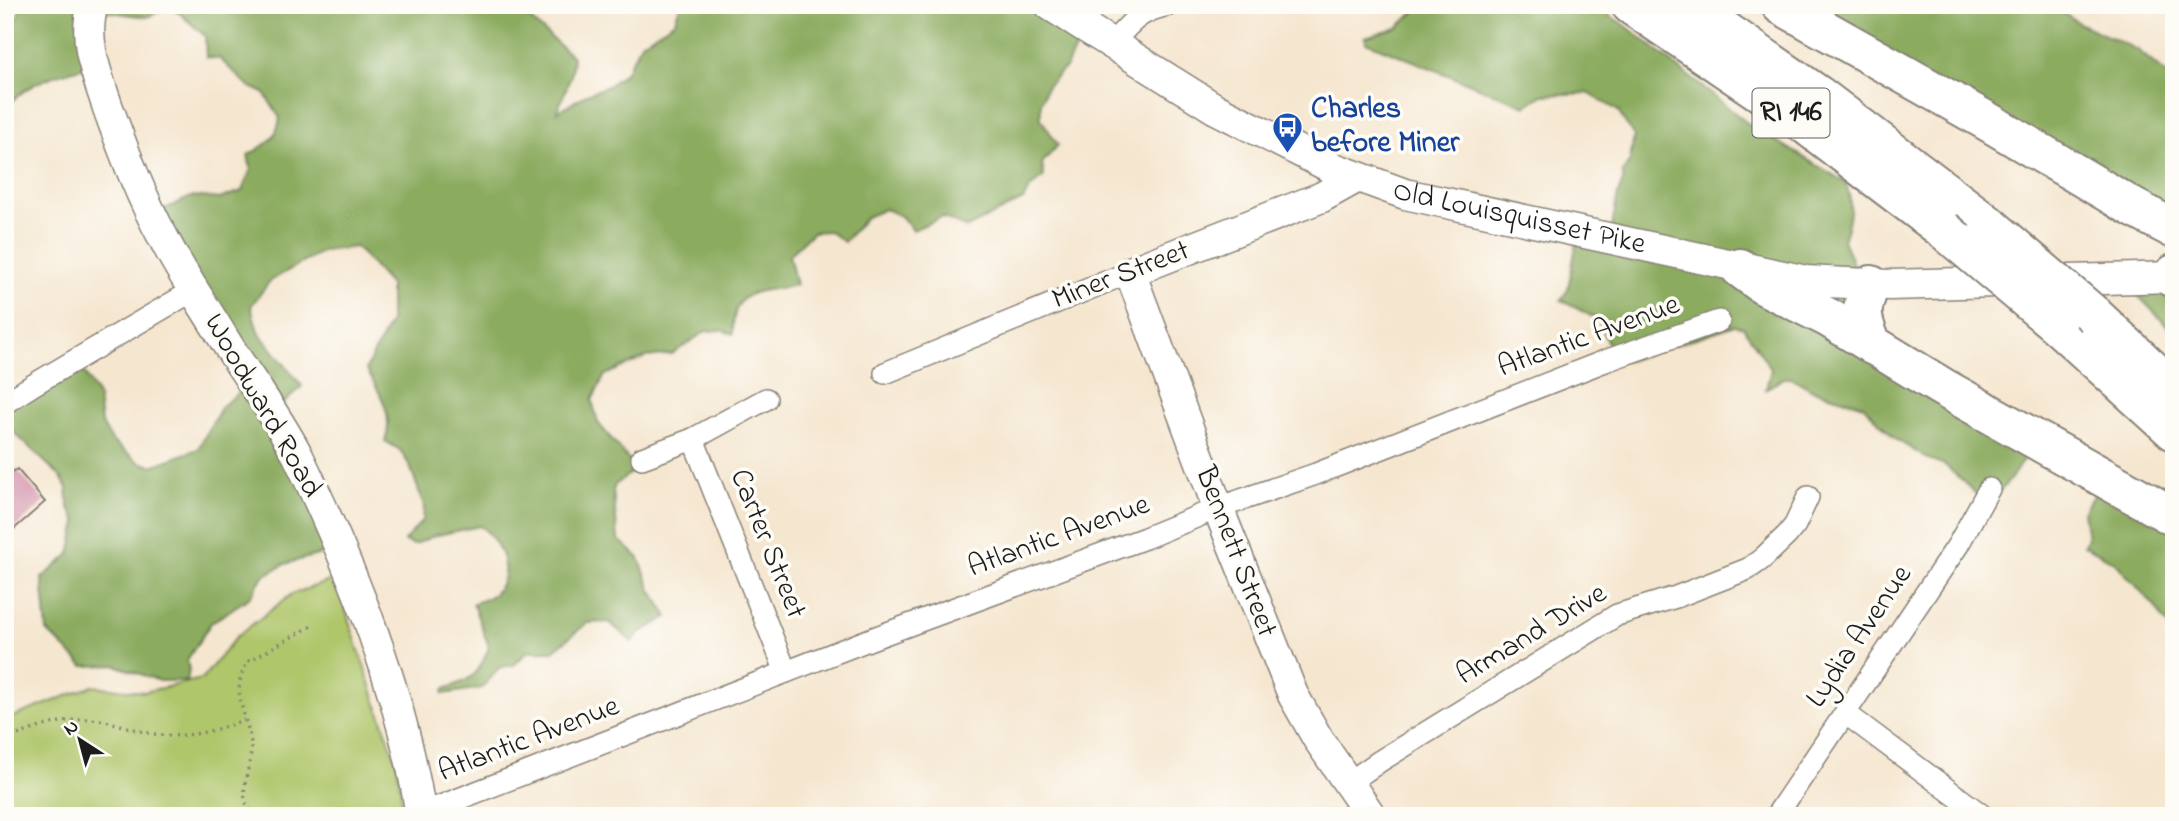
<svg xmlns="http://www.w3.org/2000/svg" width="2179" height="821" font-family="'Indie Flower',sans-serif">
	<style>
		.green { fill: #afc66b; stroke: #667144; stroke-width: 2 }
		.forest { fill: #8bab5f; stroke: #54643e; stroke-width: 2 }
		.building { fill: #d18ea7 }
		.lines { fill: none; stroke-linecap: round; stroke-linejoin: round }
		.street-casing { stroke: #888176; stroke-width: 24 }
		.secondary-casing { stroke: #888176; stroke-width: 33 }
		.highway-casing { stroke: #888176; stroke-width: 42 }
		.path { stroke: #888176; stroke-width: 3.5; stroke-dasharray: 2 5; stroke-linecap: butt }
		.street { stroke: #fff; stroke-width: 21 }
		.secondary { stroke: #fff; stroke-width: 30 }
		.highway { stroke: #fff; stroke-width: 38 }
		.highway-bridge-casing { stroke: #888176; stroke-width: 42; stroke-linecap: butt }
		.highway-bridge { stroke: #fff; stroke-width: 38 }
		.labels { text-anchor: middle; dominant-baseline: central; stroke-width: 7; stroke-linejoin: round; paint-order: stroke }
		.shield { fill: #fdfcf7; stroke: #605f5e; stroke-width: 2 }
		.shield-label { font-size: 28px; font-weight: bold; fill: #1c1c1c }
		.transit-label { font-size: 30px; font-weight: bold; fill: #164399; stroke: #fdfcf7; text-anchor: start }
		.street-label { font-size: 30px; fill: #1c1c1c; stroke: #fdfcf7 }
	</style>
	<rect width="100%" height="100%" fill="#fdfcf7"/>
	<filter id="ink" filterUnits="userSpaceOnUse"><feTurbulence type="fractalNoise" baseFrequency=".0143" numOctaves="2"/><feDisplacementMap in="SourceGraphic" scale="14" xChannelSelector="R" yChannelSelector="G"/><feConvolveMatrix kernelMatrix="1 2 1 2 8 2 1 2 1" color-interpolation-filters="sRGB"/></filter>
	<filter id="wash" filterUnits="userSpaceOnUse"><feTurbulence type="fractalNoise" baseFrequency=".00686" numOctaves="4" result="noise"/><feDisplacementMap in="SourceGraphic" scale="28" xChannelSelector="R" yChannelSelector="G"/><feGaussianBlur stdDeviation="1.57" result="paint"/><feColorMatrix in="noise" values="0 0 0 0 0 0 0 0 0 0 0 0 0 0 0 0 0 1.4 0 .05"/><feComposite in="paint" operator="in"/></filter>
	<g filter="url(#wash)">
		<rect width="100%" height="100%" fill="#f5e6cf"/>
		<polygon class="green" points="335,579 397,764 404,816 5,816 5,720 92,686 144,692 202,679 236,637 292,594"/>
		<g class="forest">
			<path d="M20,5H514L573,57L571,76L557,112L587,94L608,86L625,73L641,43L675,21L680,5H1047L1085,29L1066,67L1047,86L1041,103V119L1058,145L1042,163L1044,176L1029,189L1023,200L967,228L942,217L913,230L901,216L885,209L866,217L844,242L829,231L813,232L789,255L796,285C761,294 732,284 733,334L721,330L706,331L672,354L646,357L605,375L592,400L598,423L628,459L643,463L615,485L613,491L618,539L639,558L651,590L668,617L639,633L632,642L609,622L587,623L553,651H528L514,665L500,667L482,688L443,694L444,689C472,680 479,675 489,647L473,604C479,601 489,598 494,594C515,574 500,540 480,526L433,536L414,545L404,541L423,520L424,506L410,466L400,450L385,441C395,415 379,391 366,369L390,322V285L356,247L323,251L270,281L251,306L258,332L302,386L282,405L339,549L285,564L263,576L250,597L211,623L187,660L189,670L187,681H160L115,665L83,666L47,631L42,578L70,554L77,522L69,508L67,488L61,477L5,424V410L79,364L98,396L101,423L113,442L139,462L152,466L198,449L222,406L250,384L156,213L193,196L219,199L242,191L251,169L248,155C265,145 277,140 280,118L264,93L248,86L220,59L206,57L205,36L177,11L167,8L147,17L103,11L95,65C63,72 25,81 5,110V32C15,27 20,15 20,5Z"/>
			<path d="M1421,5H1591L1625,25L1751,126L1845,182C1854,202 1850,220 1843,240L1852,262L1869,288L1848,309L2032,446L2010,480L1988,505L1945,465L1926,458L1894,438L1863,405L1813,390L1792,378H1784L1766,389L1771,369L1743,327L1735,325L1627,361L1614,362L1599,320L1561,300L1568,289L1577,240L1609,244L1618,194L1623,181V172L1630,160L1634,136L1617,110L1588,93L1543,95L1525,106L1366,42L1365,37L1398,27Z"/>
			<polygon points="1784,5 2050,5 2081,24 2138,50 2174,81 2174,228"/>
			<polygon points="2174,277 2174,333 2126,283"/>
			<polygon points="2105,476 2174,516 2174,635 2156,608 2115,562 2084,545 2087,538 2083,512"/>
		</g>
		<g id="blocks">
			<polygon class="building" points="17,469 45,502 5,537 5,477"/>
		</g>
	</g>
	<g filter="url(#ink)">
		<use href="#blocks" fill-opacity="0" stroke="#888176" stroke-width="2"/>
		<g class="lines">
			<defs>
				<g id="street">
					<path d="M1111,45C1131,22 1139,11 1169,5"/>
					<polyline points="885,373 1130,272"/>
					<polyline points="5,403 33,385 194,290"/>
					<polyline points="693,439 786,672"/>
					<polyline points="642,458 693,439 766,399"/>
					<polyline points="1845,713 1983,816"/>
					<polyline points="1348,783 1380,761 1617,615 1676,597 1748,569 1762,559 1787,535 1795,525 1808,497"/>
					<polyline points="420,814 871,639 1145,538 1218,508 1316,474 1605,361 1719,321"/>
					<polyline points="1776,816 1958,545 1989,489"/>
				</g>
				<g id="secondary">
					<path d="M93,5C82,39 97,75 108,108C124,152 141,197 164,239C182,274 204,306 224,339C248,378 277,415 298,456C352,569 402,691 421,816"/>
					<path id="s1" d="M1050,5L1216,109L1326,165L1405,194L1806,281L1890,285L2174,277"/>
					<polyline points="1356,178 1322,197 1130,272 1218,508 1293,695 1318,739 1371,816"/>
				</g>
				<g id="highway">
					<polyline points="1631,5 1784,108 1944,230"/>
					<polyline points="1688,5 1818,95 1989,225"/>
					<polyline points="1781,5 1987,121 2134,208 2174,229"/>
					<polyline points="1740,268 1763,285 1829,318 1942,387 2174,517"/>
					<polyline points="2171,277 2174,274"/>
					<path d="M1871,285C1858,310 1862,320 1872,345"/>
					<polyline points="2094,315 2174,390"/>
					<polyline points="2057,325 2174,431"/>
				</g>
			</defs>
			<use href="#street" class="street-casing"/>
			<use href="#secondary" class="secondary-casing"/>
			<use href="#highway" class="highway-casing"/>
			<g class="path">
				<path d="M5,740C33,729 59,719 90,719C111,720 132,730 154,734C186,739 214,731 244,720"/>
				<path d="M255,816C252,811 248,807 246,802C240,787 253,761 251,743C247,714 228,689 249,661L315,624"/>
			</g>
			<use href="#street" class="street"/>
			<use href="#secondary" class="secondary"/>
			<use href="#highway" class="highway"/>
			<defs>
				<g id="highway-bridge">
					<polyline points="1989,225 2094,315"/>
					<polyline points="1944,230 2057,325"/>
				</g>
			</defs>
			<use href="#highway-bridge" class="highway-bridge-casing"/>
			<use href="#highway-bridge" class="highway-bridge"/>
		</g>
	</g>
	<defs>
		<symbol id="bus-pin" viewBox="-11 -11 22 30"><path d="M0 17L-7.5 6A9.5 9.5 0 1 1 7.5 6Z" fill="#1a4fb4" stroke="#fdfcf7"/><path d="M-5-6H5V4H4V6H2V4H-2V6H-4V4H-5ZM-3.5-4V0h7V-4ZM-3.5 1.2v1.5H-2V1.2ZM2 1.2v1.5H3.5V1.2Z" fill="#fff"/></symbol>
	</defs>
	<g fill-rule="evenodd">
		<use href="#bus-pin" x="1270" y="110" width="35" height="47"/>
	</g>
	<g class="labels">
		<rect class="shield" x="1752.5" y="88.5" width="77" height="49" rx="5"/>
		<g class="shield-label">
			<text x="1791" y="113">RI 146</text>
		</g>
		<g class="transit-label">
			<text x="1311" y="110">Charles<tspan x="1311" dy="34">before Miner</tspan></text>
		</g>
		<g class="street-label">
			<text stroke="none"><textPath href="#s1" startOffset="520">Old Louisquisset Pike</textPath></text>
			<text transform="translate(1121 276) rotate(-21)">Miner Street</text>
			<text transform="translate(1589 337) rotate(-20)">Atlantic Avenue</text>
			<text transform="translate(262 406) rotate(60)">Woodward Road</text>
			<text transform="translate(1059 537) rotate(-20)">Atlantic Avenue</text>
			<text transform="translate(767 544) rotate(68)">Carter Street</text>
			<text transform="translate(1235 552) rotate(69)">Bennett Street</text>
			<text transform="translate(1532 635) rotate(-31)">Armand Drive</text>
			<text transform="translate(1860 637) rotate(-56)">Lydia Avenue</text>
			<text transform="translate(529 740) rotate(-21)">Atlantic Avenue</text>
		</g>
	</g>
	<rect width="2179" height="821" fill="none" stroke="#fdfcf7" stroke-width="28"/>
	<g transform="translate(80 740) rotate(324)" stroke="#fdfcf7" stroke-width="5" paint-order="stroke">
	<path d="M0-5L12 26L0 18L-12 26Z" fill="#1c1c1c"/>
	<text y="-10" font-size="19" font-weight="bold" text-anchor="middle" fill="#1c1c1c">N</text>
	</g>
</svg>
